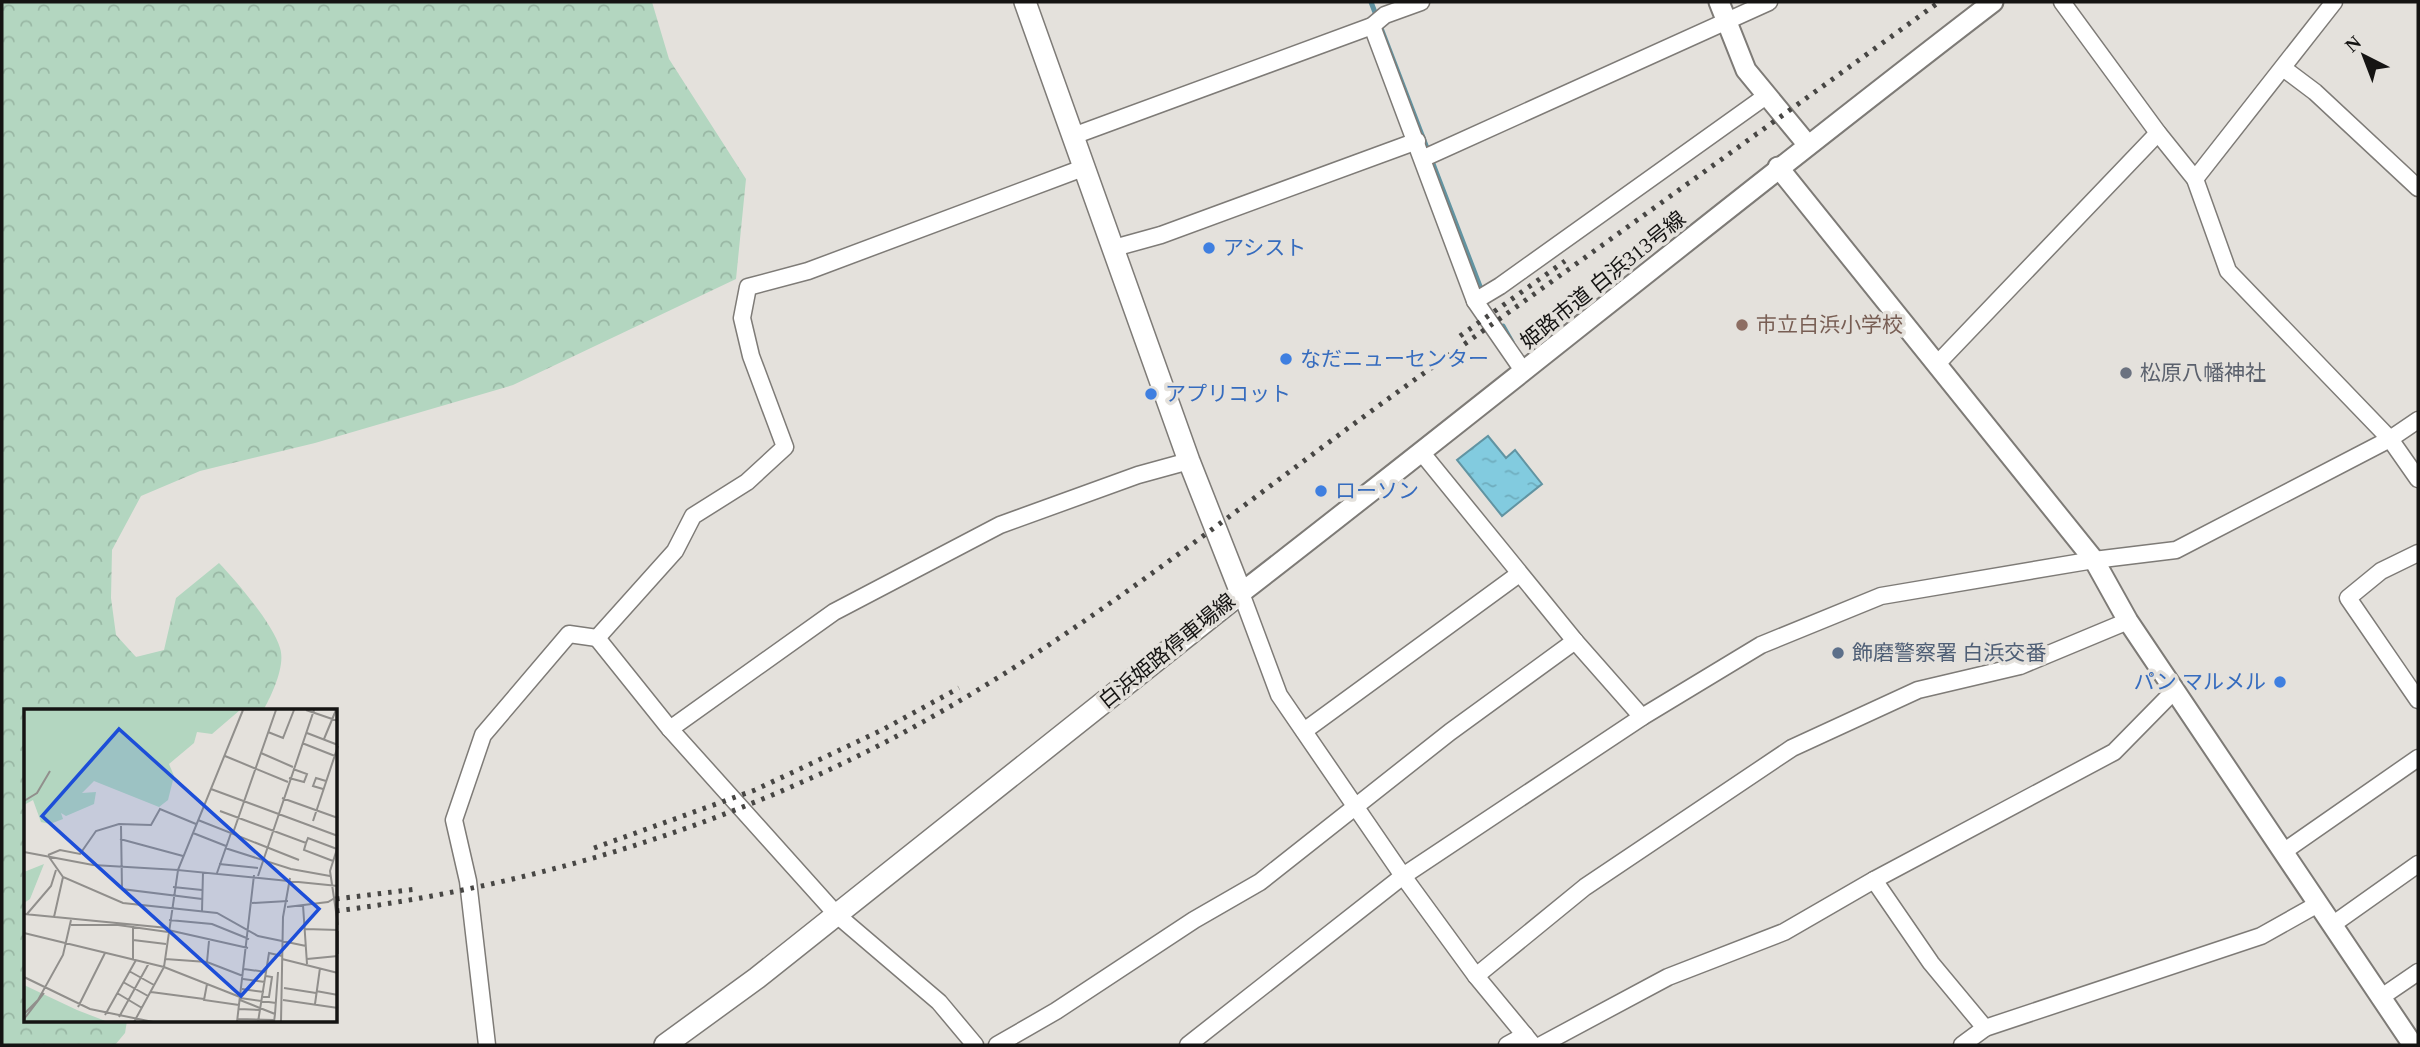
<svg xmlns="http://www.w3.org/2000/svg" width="2420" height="1047" font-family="'Times New Roman','Noto Sans JP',serif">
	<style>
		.forest { fill: url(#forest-crowns) }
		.water { fill: url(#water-ripples); stroke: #6194a2; stroke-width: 2 }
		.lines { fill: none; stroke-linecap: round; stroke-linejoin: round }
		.stream { stroke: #6194a2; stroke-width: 5 }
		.minor-casing { stroke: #7e7b77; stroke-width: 19 }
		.tertiary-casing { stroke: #7e7b77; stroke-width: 23 }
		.secondary-casing { stroke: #7e7b77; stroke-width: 24 }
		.minor { stroke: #fff; stroke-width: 16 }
		.tertiary { stroke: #fff; stroke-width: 19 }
		.secondary { stroke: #fff; stroke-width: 21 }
		.rail { stroke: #474644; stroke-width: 5; stroke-dasharray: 3.5 7; stroke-linecap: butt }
		.shop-dot { fill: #3f7fe0; stroke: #e4e1dc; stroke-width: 2.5 }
		.education-dot { fill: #8d6e63; stroke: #e4e1dc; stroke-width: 2.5 }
		.worship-dot { fill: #6b7280; stroke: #e4e1dc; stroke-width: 2.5 }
		.service-dot { fill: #5c6f8a; stroke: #e4e1dc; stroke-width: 2.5 }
		.labels { text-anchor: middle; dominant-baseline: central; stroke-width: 7; stroke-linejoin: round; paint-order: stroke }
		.shop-label { font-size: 21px; fill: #366cbe; stroke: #e4e1dc; text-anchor: start }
		.street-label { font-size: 21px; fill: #151413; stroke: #e4e1dc }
		.education-label { font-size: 21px; fill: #785e54; stroke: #e4e1dc; text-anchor: start }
		.worship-label { font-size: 21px; fill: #5b616d; stroke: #e4e1dc; text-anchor: start }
		.service-label { font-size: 21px; fill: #4e5e75; stroke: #e4e1dc; text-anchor: start }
		.inset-road { fill: none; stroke: #918f8c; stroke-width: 2 }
		.view { fill: #1d4ed8; fill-opacity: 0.15; stroke: #1d4ed8; stroke-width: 3.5 }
		.inset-edge { fill: none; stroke: #151413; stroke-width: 3.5 }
	</style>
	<defs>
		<pattern id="forest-crowns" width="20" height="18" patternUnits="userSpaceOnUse" patternTransform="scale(1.75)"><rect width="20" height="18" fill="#b3d6c0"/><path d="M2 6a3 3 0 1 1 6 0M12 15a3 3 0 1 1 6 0" fill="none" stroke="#99b7a4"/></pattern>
		<pattern id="water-ripples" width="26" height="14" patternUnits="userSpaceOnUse" patternTransform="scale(1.75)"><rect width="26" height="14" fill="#82cbdf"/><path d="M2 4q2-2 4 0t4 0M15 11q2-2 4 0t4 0" fill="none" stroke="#6fadbe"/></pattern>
	</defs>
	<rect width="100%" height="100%" fill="#e4e1dc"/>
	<path class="forest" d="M2,2H652L669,59L746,179L736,279L513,385L315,443L200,471L141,496L112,550L111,598L116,635L136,657L164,650L176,598L219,563C237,582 273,624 280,648C286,666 271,696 263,711H26V1021H127L125,1033L115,1045H2Z"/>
	<polygon class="water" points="1488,436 1506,458 1515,450 1542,484 1502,516 1457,460"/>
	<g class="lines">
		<g class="stream">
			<polyline points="1371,2 1481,289"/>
			<polyline points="1503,326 1512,342"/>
		</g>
		<defs>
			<g id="minor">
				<polyline points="2062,2 2158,133 2195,179 2228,271 2390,439 2418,479"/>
				<polyline points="1372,26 1475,301 1524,372"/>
				<polyline points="2283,68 2315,92 2418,188"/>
				<polyline points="1073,136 1372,26 1385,15 1421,2"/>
				<polyline points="1424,158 1769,2"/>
				<polyline points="2195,179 2334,2"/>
				<polyline points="1114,248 1161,235 1417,141"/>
				<polyline points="1475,301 1500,286 1766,96"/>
				<polyline points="1937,364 2158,133"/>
				<polyline points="1422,453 1575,641 1642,717"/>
				<polyline points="2418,553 2381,571 2348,598 2418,700"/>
				<polyline points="1241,593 1279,695 1403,876 1476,976 1533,1045"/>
				<polyline points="597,638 670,729 837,915 939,1002 975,1045"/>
				<polyline points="670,729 834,612 1000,525 1138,475 1189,461"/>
				<polyline points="1304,731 1519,574"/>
				<polyline points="2283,852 2418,758"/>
				<polyline points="1874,880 1931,963 1985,1028"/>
				<polyline points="2332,925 2418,864"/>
				<polyline points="1476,976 1585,887 1792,748 1918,690 2020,666 2128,621"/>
				<polyline points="2380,998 2418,972"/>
				<polyline points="487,1045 468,881 454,820 483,735 569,634 597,638 675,551 693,516 747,482 785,447 751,356 742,318 748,287 808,271 1083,168"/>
				<polyline points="997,1045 1056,1011 1194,920 1260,882 1450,732 1575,641"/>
				<polyline points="1188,1045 1403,876 1642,717 1761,645 1881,596 2094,560 2176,550 2390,439 2418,420"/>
				<polyline points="1507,1045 1525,1035"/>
				<polyline points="1541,1045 1668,977 1784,932 1874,880 2114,752 2175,690"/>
				<polyline points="1962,1045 1985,1028 2261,936 2318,904"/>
			</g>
			<g id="tertiary">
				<polyline points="1719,2 1746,70 1807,144"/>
				<polyline points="1778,167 2094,560 2128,621 2413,1045"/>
				<path d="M1241,593C1493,398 1740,196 1993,2"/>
			</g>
			<polyline id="secondary" points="665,1045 757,978 1241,593 1189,461 1025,2"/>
		</defs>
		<use href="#minor" class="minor-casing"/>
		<use href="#tertiary" class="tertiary-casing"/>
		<use href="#secondary" class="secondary-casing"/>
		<use href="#minor" class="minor"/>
		<use href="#tertiary" class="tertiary"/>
		<use href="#secondary" class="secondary"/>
		<g class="rail">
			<polyline points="1460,336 1565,261"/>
			<polyline points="594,848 755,790 882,730 959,688"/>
			<polyline points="336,899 417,889"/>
			<path d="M336,911C531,886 723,828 897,736C1076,641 1235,509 1399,391C1579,262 1760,132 1939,2"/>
		</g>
	</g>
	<g class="shop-dot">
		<circle cx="1209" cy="248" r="7"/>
		<circle cx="1286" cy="359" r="7"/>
		<circle cx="1151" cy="394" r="7"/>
		<circle cx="1321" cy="491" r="7"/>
		<circle cx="2280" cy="682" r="7"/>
	</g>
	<circle class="education-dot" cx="1742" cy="325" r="7"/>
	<circle class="worship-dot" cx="2126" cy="373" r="7"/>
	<circle class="service-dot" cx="1838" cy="653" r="7"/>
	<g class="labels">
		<g class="shop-label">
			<text x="1223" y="248">アシスト</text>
			<text x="1300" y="359">なだニューセンター</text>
			<text x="1165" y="394">アプリコット</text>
			<text x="1335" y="491">ローソン</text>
			<text x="2266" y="682" text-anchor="end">パン マルメル</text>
		</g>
		<g class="street-label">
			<text transform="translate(1603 280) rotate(-39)">姫路市道 白浜313号線</text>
			<text transform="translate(1167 651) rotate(-39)">白浜姫路停車場線</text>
		</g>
		<g class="education-label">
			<text x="1756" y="325">市立白浜小学校</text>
		</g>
		<g class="worship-label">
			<text x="2140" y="373">松原八幡神社</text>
		</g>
		<g class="service-label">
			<text x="1852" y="653">飾磨警察署 白浜交番</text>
		</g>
	</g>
	<g transform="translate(24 709)">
		<rect width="313" height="313" fill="#e4e1dc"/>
		<path d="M0,276L53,301L84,313H0Z" fill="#b3d6c0"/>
		<path d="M2,1H216L188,25L173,23L170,34L145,55L150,67L144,91L135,98L70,72L58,84L72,83L70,95L42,107L37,104L39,110L26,115L17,113L9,91L0,96ZM20,155L6,190L0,194V163Z" fill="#b3d6c0"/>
		<path class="inset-road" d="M282,1L314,12M244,23L259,29L270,1M283,24L314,36M300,30L312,1M278,34L311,47M237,44L269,58M201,47L264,73M265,69L280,73L283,65L269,60M187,80L314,127M299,80L289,77L292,69L302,72M258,89L314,109M0,92L13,84L26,62M196,102L282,134L284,129L313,140M174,111L275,151M289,112L314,37M97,117L98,180L178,190M169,124L202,137M209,124L252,1M96,130L159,147M282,134L280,141L309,152M201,139L267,160L306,167M313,140L306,162L314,216M0,143L69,156L154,161L219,1M24,146L36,141L56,145L72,122L95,115L127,116L136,100L172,115M25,148L39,168L99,194L193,204L234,227L282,237M195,155L234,159M193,164L207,124M234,167L290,1M149,178L178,181M228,194L264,192M279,196L283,255M263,198L304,193L314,187M178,202L179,163M0,205L144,219M3,205L27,177L32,161M30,208L39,168M145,211L188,215L225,230M47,216H94L144,223M109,217V250M281,220L314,221M144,221L224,239M314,222V245M0,224L140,258L216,288M109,231L142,235M141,250L183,253L219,267M258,250L314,264M283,250L314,247M183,253L185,232M220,260L242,263M105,262L130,276M0,268L66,300L129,313M219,270L241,273M99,273L124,287M183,275L180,291L215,296M260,279L292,284M218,280L240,283M292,282L314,286M127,283L180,290M93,284L118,299M239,288H245L248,268L242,267M216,289L252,294M216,291L251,305L250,313M259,291L314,299M291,295L296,259M54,298L81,244M215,300L236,301M0,305L14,291L39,246L47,211M251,305L254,263M81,306L112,251M95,308L125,254M0,310L20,284M214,310L250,311M110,313L140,258L154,161L314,177M213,313L230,166M234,313L245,244L258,247M257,313L259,208L266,169"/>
		<path class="view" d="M95,20L295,200L217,287L18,107Z"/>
		<rect width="313" height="313" class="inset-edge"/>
	</g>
	<rect width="2420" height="1047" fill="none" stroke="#151413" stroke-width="7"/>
	<g transform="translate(2364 56) rotate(318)" stroke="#e4e1dc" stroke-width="5" paint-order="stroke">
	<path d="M0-5L12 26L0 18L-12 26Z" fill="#151413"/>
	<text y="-10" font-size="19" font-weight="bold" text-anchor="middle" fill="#151413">N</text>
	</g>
</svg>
